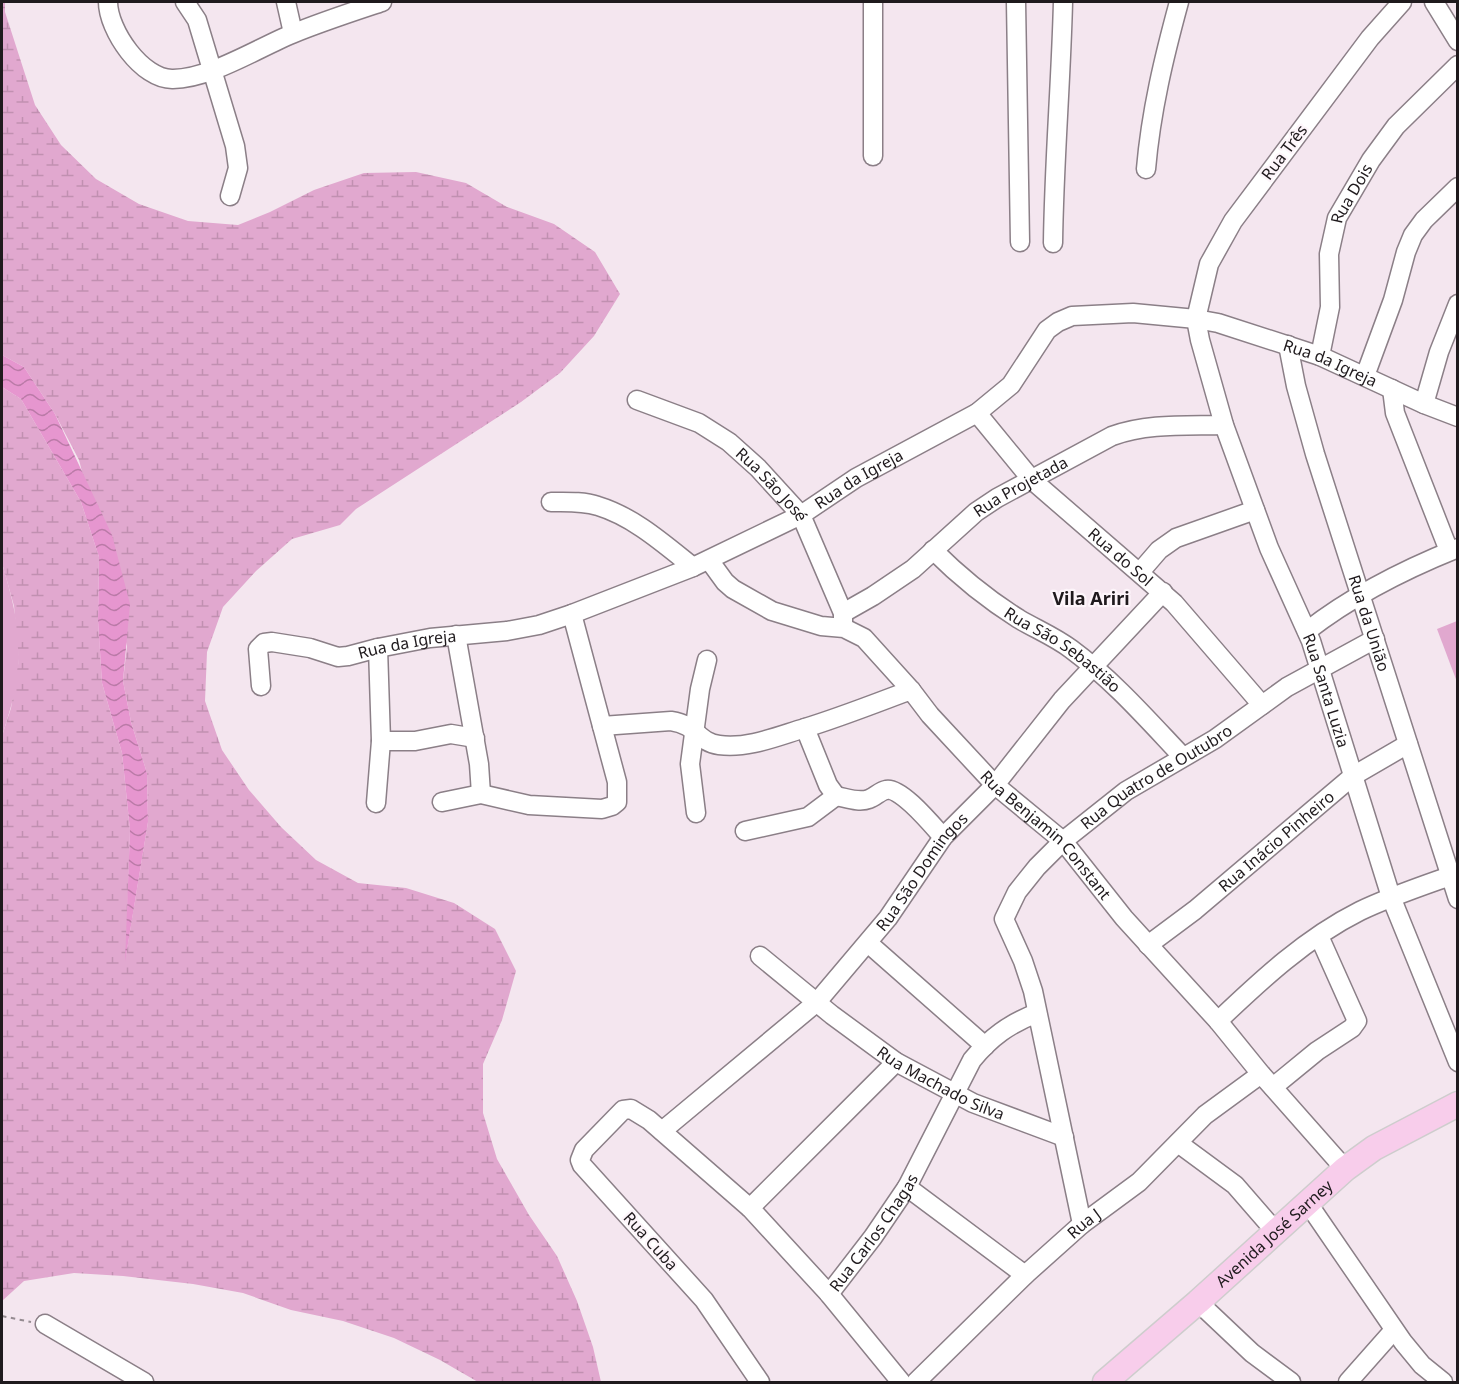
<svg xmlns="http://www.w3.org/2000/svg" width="1459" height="1384" font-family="'Noto Sans',sans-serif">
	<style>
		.green { fill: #e1a8cf }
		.wetland { fill: url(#wetland-marsh) }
		.water { fill: url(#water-waves) }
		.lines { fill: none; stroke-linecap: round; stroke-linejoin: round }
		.minor-casing { stroke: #8b7f87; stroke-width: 21 }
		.major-casing { stroke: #cecdcd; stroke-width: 27 }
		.path { stroke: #958b91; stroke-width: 2; stroke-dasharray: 4.5 4.5; stroke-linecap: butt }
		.minor { stroke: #fff; stroke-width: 18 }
		.major { stroke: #f8cdeb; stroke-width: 24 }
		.labels { text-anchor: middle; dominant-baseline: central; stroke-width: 4.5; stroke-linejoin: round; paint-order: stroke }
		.street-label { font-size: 16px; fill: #1f1a1d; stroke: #fdf5fa }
		.neighbourhood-label { font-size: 18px; font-weight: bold; fill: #1f1a1d; stroke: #fdf5fa }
	</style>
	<defs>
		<pattern id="wetland-marsh" width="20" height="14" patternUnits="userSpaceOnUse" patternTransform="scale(1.5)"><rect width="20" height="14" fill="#e1a8cf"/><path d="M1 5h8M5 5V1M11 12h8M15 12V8" fill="none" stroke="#c190b1"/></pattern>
		<pattern id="water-waves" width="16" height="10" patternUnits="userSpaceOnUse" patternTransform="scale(1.5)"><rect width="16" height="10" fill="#e696cf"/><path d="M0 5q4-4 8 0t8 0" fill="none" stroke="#ba7aa7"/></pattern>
	</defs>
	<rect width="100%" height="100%" fill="#f4e6ef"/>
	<g class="green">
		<path d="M2,563C11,594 20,626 19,659C18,685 10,711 2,736Z"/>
		<polygon points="1457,621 1457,682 1437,629"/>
	</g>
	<polygon class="wetland" points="2,2 5,2 5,12 35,105 61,145 96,179 139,204 188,221 238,225 270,212 314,190 364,173 416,172 466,183 507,207 554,224 595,252 620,294 594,336 560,373 521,402 356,509 340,525 292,539 256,571 223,607 207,652 205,701 222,750 249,790 281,827 316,860 358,883 406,888 454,903 495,929 516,971 502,1020 483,1064 483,1113 497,1159 529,1215 557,1256 577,1301 593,1347 601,1382 478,1382 440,1360 394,1338 343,1321 291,1310 243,1293 193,1284 123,1276 74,1273 24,1281 2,1301 2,736 11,708 19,659 14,606 2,563 2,387 21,399 81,502 99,557 98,620 102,683 122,753 130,830 126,955 148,822 147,773 131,722 123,681 127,646 79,460 55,414 24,367 2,355"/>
	<polygon class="water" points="2,355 24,367 55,414 112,535 130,604 123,681 131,722 147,773 148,822 125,962 130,830 122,753 102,683 98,620 99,557 81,502 21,399 2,387"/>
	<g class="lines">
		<defs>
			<g id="minor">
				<path d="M108,2C108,30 142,80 173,79C209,79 258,48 292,34C321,22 352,12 382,2"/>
				<polyline points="185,2 197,20 235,146 238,168 230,196"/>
				<polyline points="286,2 293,33"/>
				<polyline points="873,2 873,156"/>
				<polyline points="1016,2 1020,242"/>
				<path id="s1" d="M1402,2L1370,38L1233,221L1209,264L1196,319L1200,340L1224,425L1269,548L1311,641L1391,897L1458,1062"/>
				<polyline points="1434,2 1458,41"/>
				<path d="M1146,169C1151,111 1164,57 1179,2"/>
				<path d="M1053,243C1054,163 1061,82 1063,2"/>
				<path id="s2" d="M1288,345L1296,386L1315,454L1458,899"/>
				<path id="s3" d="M1320,356L1330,307L1329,254L1337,218L1371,160L1396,126L1458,65"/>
				<polyline points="1365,376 1393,300 1406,252 1413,235 1424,220 1458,187"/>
				<polyline points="1392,389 1395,413 1449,551"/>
				<path id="s4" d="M637,400L699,423L729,442L758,468L801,515L843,613V623"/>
				<polyline points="1424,404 1439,352 1458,304"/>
				<path id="s5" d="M977,413L1032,480L1174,603L1262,705"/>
				<path d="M551,502C566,502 583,501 598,506C634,517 664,544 693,567"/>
				<path id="s6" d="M933,550C960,577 987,599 1019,619C1036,629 1055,637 1071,649C1113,680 1147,719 1183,757"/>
				<path id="s7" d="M709,560L725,582L733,589L772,611L821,626L844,628L864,638L911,690L930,715L995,785L1063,841L1124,918L1218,1021L1261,1074L1345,1169"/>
				<polyline points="1140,572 1159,550 1176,538 1255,510"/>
				<path id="s8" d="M843,613L873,596L913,569L976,512L997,498L1112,436C1148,423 1186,426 1224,425"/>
				<path d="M1307,631C1353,595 1403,570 1458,548"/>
				<polyline points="456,635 479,764 481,794"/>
				<path id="s9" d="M261,686L258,649L264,643L272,642L310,648L338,657L348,656L378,648L430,638L507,631L539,625L572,614L693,567L801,515L856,478L977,413L1011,385L1047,330L1058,322L1072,316L1133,313L1196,319L1218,323L1320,356L1424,404L1458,417"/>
				<path d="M602,726L671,721C698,725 697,742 719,745C748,749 778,736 805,728C841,717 876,703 911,690"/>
				<polyline points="805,728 828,785 836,796"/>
				<polyline points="381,741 415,741 451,734 475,738"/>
				<path d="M836,796C847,798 859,803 869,799C875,797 880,791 886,790C899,785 933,826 943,837"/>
				<polyline points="442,802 481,794 529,805 602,809 612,806 617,802 617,782 572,614"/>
				<polyline points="376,803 381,741 378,648"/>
				<polyline points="696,813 690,764 700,689 707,660"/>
				<polyline points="745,831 808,817 836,796"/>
				<polyline points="868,943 985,1046"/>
				<path id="s10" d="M1148,945L1195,910L1353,776L1408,744"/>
				<path id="s11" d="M760,956L832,1015L896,1062L973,1103L1064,1137"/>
				<path d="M1218,1021C1261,980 1306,938 1360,911C1389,897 1419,887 1450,876"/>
				<polyline points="1273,1087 1317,1051 1352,1028 1357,1021 1319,936"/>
				<path id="s12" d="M662,1131L817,1002L888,918L943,837L995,785L1062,700L1163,592"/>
				<polyline points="1178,1143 1235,1185 1275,1231"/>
				<polyline points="907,1187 1025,1275"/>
				<polyline points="1307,1202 1403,1342 1422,1365 1443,1382"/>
				<polyline points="750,1208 896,1062"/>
				<path id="s13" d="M1082,1224L1033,991L1023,961L1004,919L1017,892L1037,867L1063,841L1126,791L1215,739L1287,687L1375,639"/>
				<path id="s14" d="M829,1294L873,1237L907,1187L972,1060C991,1037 1009,1024 1037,1013"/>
				<polyline points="1198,1302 1252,1353 1291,1382"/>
				<polyline points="45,1324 144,1382"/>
				<polyline points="760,1382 704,1300 582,1165 580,1160 584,1150 623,1110 631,1109 649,1120 750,1208 829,1294 901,1382"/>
				<path id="s15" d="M916,1382L1025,1275L1082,1224L1139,1182L1205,1115L1261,1074"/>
				<polyline points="1348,1382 1394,1330"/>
			</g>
			<g id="major">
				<path id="s16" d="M1105,1382L1198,1302L1345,1169L1374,1148L1458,1104"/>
			</g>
		</defs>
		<use href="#minor" class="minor-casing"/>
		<use href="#major" class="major-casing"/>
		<polyline class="path" points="2,1316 31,1322"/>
		<use href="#minor" class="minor"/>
		<use href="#major" class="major"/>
	</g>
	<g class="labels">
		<g class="street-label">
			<text transform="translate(1284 152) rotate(-53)">Rua Três</text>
			<text stroke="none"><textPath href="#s3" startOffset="168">Rua Dois</textPath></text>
			<text stroke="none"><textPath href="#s9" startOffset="1218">Rua da Igreja</textPath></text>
			<text stroke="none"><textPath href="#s9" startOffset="678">Rua da Igreja</textPath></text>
			<text stroke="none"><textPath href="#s4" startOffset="162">Rua São José</textPath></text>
			<text stroke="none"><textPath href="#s8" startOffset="219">Rua Projetada</textPath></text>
			<text stroke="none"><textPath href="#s5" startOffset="204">Rua do Sol</textPath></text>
			<text stroke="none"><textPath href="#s2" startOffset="290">Rua da União</textPath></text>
			<text stroke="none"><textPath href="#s9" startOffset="192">Rua da Igreja</textPath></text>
			<text stroke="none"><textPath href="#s6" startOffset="164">Rua São Sebastião</textPath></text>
			<text stroke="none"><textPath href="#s1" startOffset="777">Rua Santa Luzia</textPath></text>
			<text stroke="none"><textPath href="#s13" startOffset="528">Rua Quatro de Outubro</textPath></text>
			<text stroke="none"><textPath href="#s7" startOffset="448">Rua Benjamin Constant</textPath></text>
			<text stroke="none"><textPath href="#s10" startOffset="165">Rua Inácio Pinheiro</textPath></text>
			<text stroke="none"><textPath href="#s12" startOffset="369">Rua São Domingos</textPath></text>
			<text stroke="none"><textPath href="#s11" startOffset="222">Rua Machado Silva</textPath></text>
			<text stroke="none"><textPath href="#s15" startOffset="231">Rua J</textPath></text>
			<text stroke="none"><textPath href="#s14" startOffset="76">Rua Carlos Chagas</textPath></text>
			<text stroke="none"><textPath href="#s16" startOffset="225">Avenida José Sarney</textPath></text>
			<text transform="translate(651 1241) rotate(48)">Rua Cuba</text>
		</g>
		<g class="neighbourhood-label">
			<text x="1091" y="598">Vila Ariri</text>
		</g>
	</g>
	<rect width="1459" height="1384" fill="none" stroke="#1f1a1d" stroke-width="6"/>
</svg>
